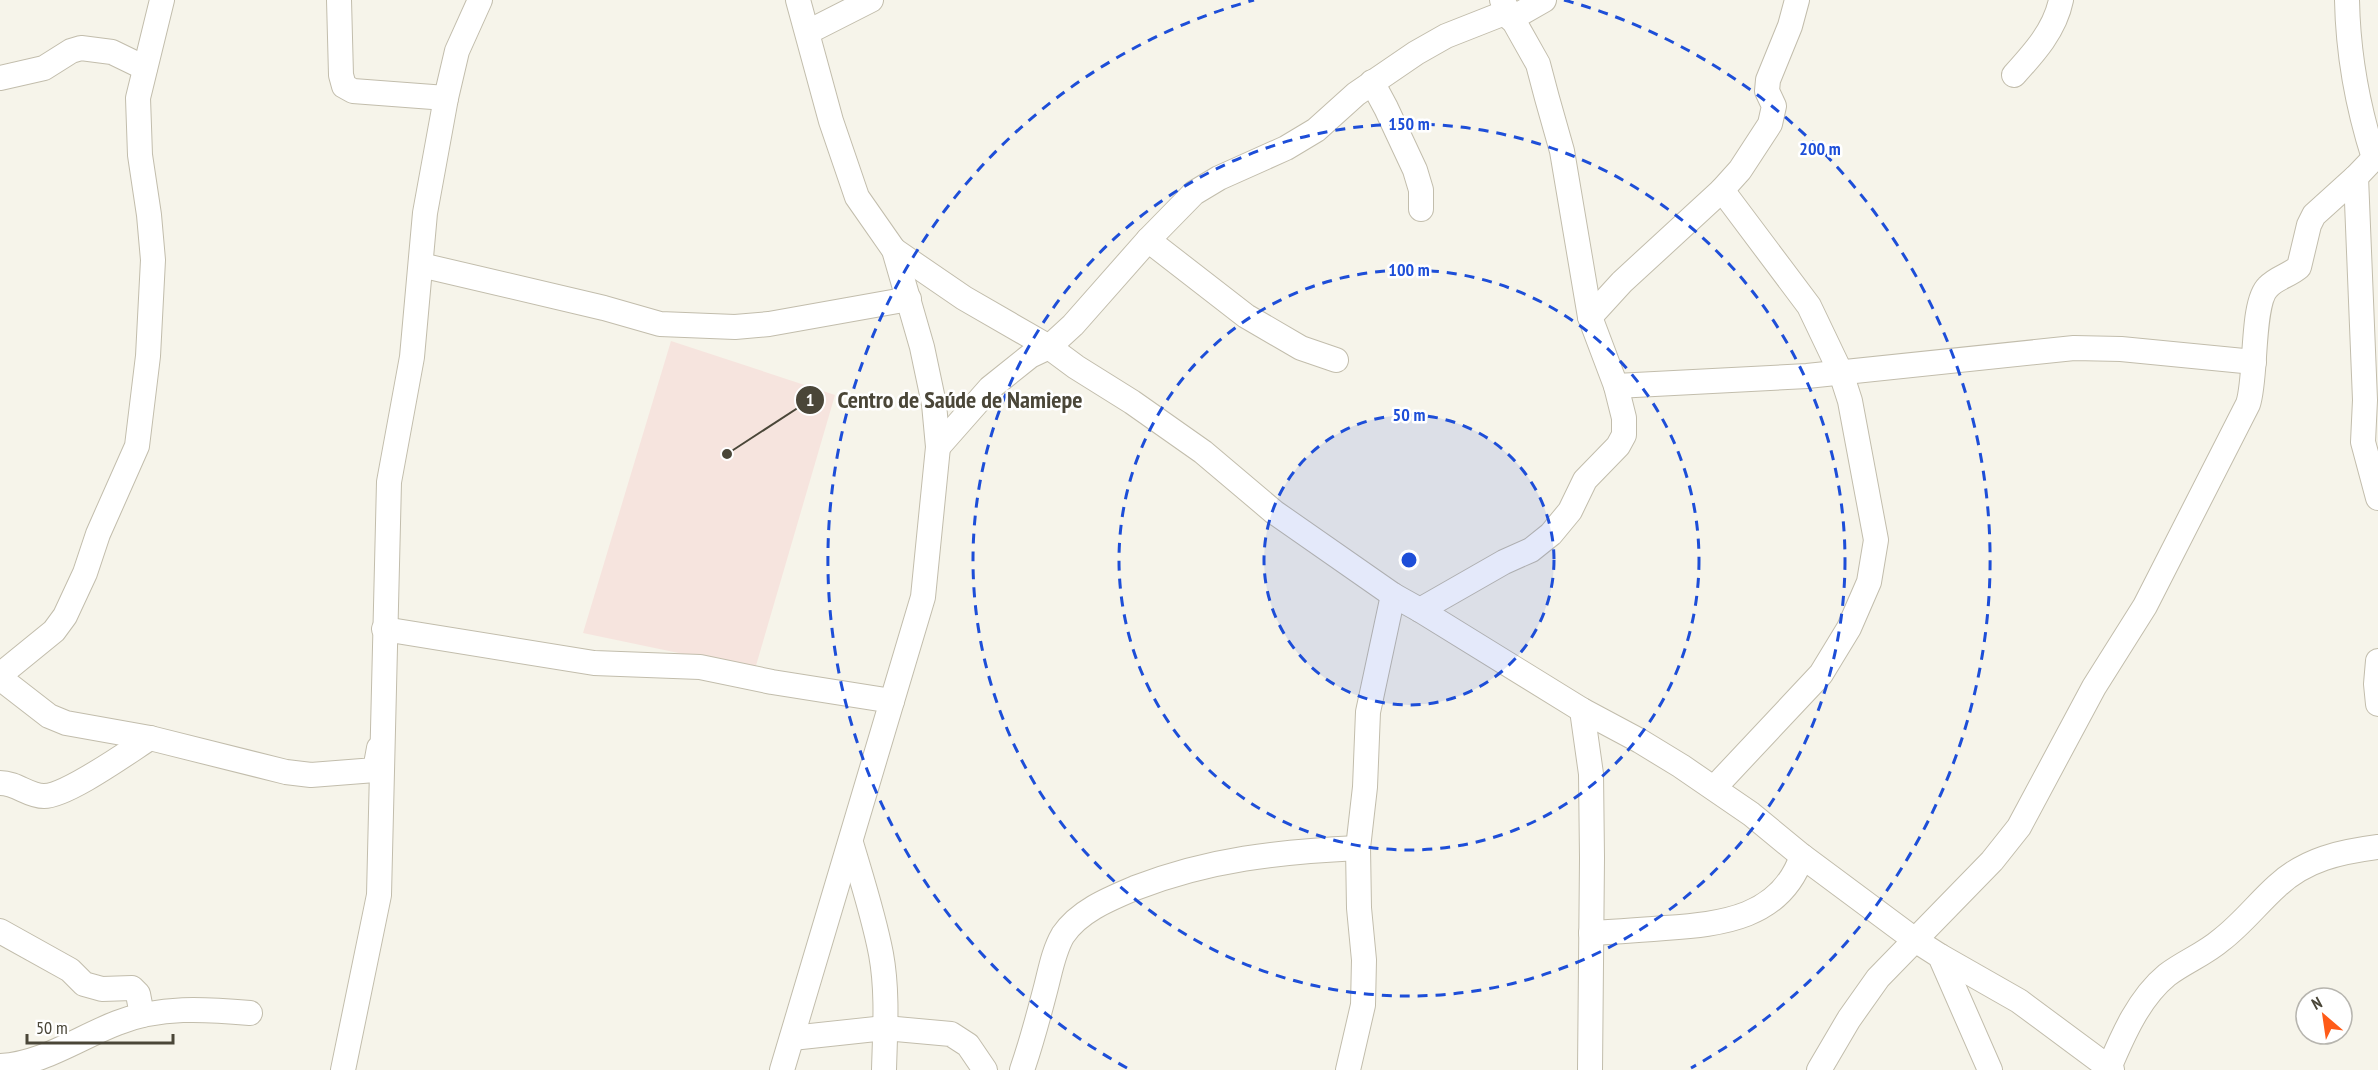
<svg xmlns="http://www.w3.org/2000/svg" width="2378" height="1070" font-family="'PT Sans Narrow',sans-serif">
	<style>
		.medical { fill: #f6e4de }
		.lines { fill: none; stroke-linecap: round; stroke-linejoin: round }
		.minor-casing { stroke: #c2bdac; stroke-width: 26 }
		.minor { stroke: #fff; stroke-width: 24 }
		.ring { fill: none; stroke: #1d4ed8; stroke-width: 3; stroke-dasharray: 10 8 }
		.centre { fill: #1d4ed8; stroke: #fff; stroke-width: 3 }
		.ring-label { font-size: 18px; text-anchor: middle; font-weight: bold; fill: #1d4ed8; stroke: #fff; stroke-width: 5; stroke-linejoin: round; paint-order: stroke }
		.leader { fill: none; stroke: #4a4638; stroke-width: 2 }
		.callout-dot { fill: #4a4638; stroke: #fff; stroke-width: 2 }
		.mark-label { font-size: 18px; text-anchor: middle; font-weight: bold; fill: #fff }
		.callout-label { font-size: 24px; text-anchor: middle; font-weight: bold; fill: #4a4638; stroke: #fff; stroke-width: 5; stroke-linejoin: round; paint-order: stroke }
	</style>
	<rect width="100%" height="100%" fill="#f6f4ea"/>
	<polygon class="medical" points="671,341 835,395 755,669 583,633"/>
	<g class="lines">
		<defs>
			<g id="minor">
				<polyline points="339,0 341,75 344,86 353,91 446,98"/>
				<path d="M2347,0C2348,53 2358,108 2374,158"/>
				<polyline points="1511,19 1544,0"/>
				<polyline points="808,32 871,0"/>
				<path d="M2014,75C2034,53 2055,30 2061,0"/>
				<polyline points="0,78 44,68 71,51 81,48 112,52 145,68"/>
				<polyline points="1372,82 1386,108 1415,170 1421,190 1421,209"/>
				<polyline points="2356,177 2365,400 2363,442 2378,498"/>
				<polyline points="1148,240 1246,316 1301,348 1336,360"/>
				<polyline points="894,250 964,298 1049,347 1076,367 1132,402 1203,452 1274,512 1393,595 1420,610 1582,710 1640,741 1681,766 1751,814 1802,856 1915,940 1940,956 1990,1070"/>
				<polyline points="421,265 604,308 660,324 735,327 769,324 909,299"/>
				<polyline points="1590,317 1622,282 1722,190 1740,170 1770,124 1774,106 1767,91 1768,80 1790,26 1797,0"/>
				<polyline points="1616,386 1807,376 2074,348 2121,349 2254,362"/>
				<polyline points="938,447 990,388 1030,356 1049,347 1073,325 1148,240 1194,193 1219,178 1286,148 1316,130 1356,94 1416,53 1446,36 1507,12"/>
				<polyline points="1420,610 1504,562 1531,550 1551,534 1570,511 1585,480 1618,446 1624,435 1624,418 1616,386 1590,317 1562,151 1547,98 1538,64 1502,0"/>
				<polyline points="384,629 594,663 700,667 772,682 892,701"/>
				<polyline points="2378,661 2376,684 2378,704"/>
				<polyline points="0,675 54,631 65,616 85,573 98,534 137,446 148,356 153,260 149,215 140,155 138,98 162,0"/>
				<polyline points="0,678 49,716 66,723 150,738 286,772 311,775 375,770 379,748"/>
				<polyline points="1582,710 1591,774 1592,858 1590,1070"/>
				<path d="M0,783C17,783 28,796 44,796C67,796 128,752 150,738"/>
				<polyline points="1714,788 1821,674 1849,628 1869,582 1876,540 1850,401 1841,373 1809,306 1722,190"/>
				<path d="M851,843C862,880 874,917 881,954C888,992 885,1032 884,1070"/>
				<polyline points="0,931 70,970 84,984 102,989 132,988 138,994 142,1015"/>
				<path d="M1591,933C1615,932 1640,930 1665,928C1722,924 1781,918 1802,856"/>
				<polyline points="1940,956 2019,1001 2112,1070"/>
				<polyline points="792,1038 885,1028 951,1034 968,1045 985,1070"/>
				<path d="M0,1066C42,1064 78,1038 117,1023C160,1006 205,1009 250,1013"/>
				<path d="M2109,1068C2123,1035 2139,998 2167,975C2184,962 2205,954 2221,940C2242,924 2258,903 2277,886C2306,859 2340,852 2378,847"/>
				<polyline points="343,1070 379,895 389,482 412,357 425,213 446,98 457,51 480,0"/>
				<polyline points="782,1070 923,597 938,447 934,404 922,347 894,250 857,197 831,121 798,0"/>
				<path d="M1022,1070C1031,1044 1038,1018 1045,991C1050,973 1053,952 1063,935C1079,911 1109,899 1135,888C1210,859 1278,852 1358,848"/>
				<polyline points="1348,1070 1363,1005 1364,960 1359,908 1358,848 1365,787 1368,712 1393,595"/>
				<path d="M1819,1070L1849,1019L1878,978L1992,861L2019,827L2094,687L2145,606L2248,404C2257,378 2251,303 2268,287C2276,278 2290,275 2299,267L2309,225L2314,215L2356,177L2378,154"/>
			</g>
		</defs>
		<use href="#minor" class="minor-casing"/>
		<use href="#minor" class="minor"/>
	</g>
	<circle cx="1409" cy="560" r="145" fill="#1d4ed8" fill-opacity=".12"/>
	<g class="ring">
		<circle cx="1409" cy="560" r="145"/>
		<circle cx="1409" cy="560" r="290"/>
		<circle cx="1409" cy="560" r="436"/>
		<path d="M1127 1068A581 581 0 0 1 1254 0M1564 0A581 581 0 0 1 1691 1068"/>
	</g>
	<circle cx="1409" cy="560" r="9" class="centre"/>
	<g class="ring-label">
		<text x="1409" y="130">150 m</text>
		<text x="1820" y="155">200 m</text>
		<text x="1409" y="276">100 m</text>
		<text x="1409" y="421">50 m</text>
	</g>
	<path class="leader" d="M727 454L810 400"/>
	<g class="callout-dot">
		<circle cx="727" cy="454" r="6"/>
		<circle cx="810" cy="400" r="15"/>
	</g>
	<g class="mark-label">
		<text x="810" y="406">1</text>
	</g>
	<g class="callout-label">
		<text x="960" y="408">Centro de Saúde de Namiepe</text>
	</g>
	<g transform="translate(2324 1016) rotate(331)"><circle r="28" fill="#ffffff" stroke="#b7b5af" stroke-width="1.5"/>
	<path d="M0-4.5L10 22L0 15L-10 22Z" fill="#ff5b18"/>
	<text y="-9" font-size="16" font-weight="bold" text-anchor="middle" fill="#4a4638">N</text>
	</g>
	<path d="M27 1034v9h146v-9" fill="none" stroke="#4a4638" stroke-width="3"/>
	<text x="36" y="1034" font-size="18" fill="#4a4638" stroke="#ffffff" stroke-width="4.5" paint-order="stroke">50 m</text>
</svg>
